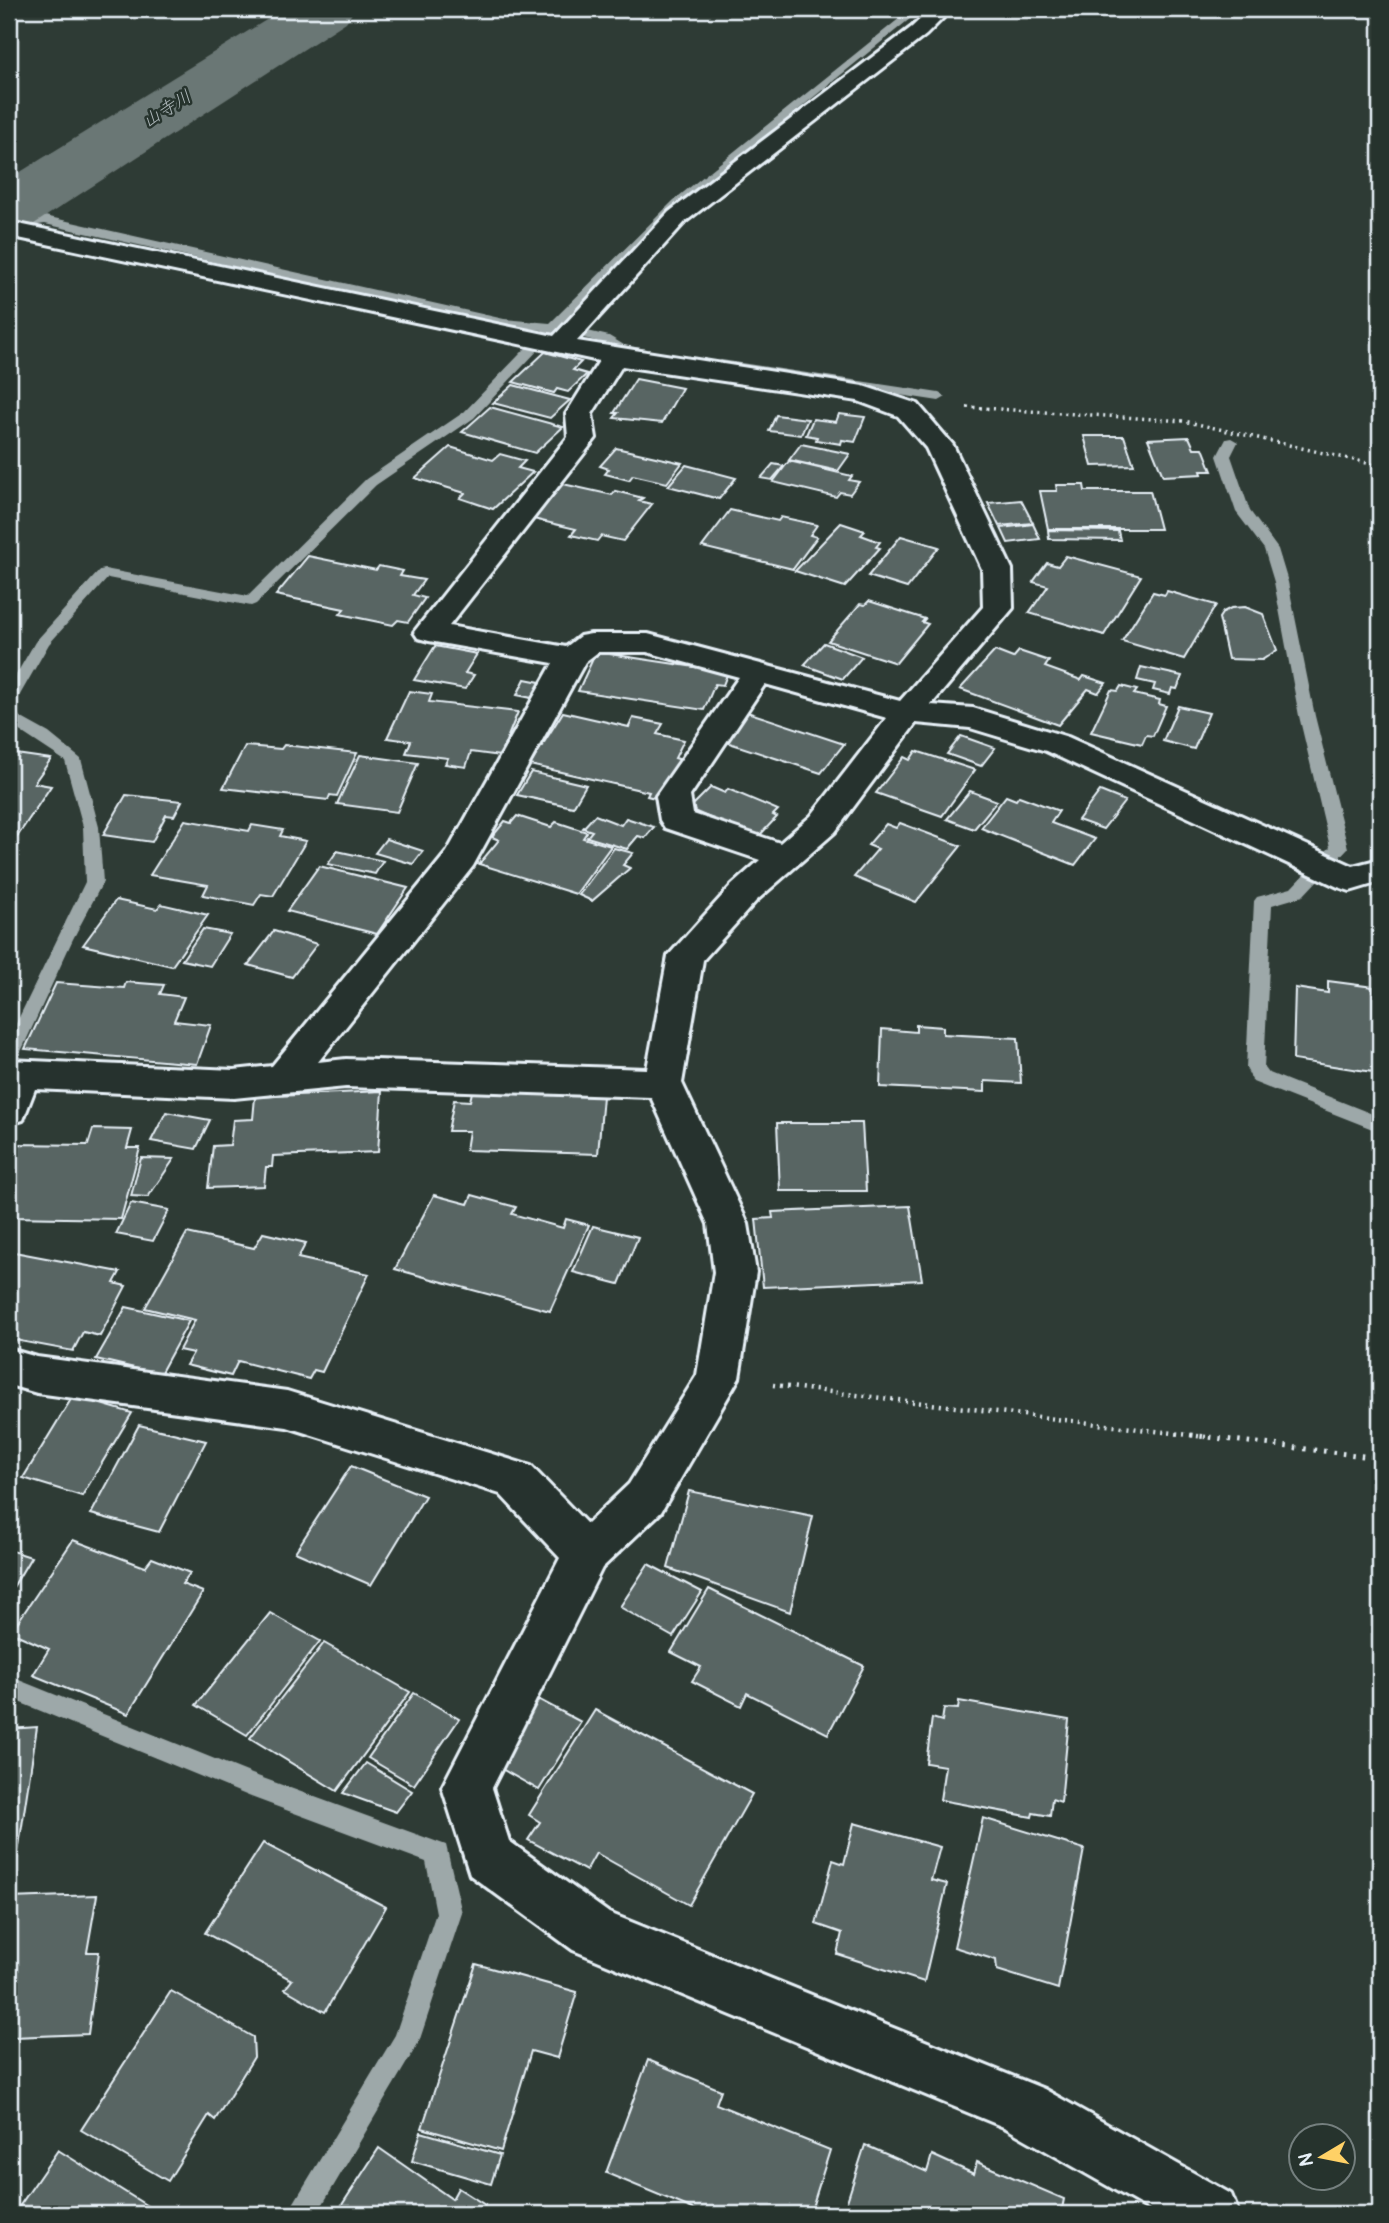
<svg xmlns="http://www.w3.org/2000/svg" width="1389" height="2223" font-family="Pangolin,'Klee One',sans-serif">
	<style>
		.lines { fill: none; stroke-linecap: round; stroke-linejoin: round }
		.stream { fill: #9da8a9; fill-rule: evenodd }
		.river { fill: #6b7775; fill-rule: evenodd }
		.building { fill: #596563; stroke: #e8f1f8; stroke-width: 2 }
		.street-casing { stroke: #e8f1f8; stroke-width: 6 }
		.path-far2 { stroke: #e8f1f8; stroke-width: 3.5; stroke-dasharray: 2 4.5; stroke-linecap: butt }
		.path-far1 { stroke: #e8f1f8; stroke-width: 4.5; stroke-dasharray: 2 5; stroke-linecap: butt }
		.path { stroke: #e8f1f8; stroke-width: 5; stroke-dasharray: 2.5 7; stroke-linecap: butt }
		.street { fill: #26332d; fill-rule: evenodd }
		.labels { text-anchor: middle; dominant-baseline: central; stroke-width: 5; stroke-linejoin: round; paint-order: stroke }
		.far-water-label { font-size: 18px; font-style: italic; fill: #b0babd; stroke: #26332d }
	</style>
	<rect width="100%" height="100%" fill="#2e3b35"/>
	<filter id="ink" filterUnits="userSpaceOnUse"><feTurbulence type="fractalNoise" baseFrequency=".0143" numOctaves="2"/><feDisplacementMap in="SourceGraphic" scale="14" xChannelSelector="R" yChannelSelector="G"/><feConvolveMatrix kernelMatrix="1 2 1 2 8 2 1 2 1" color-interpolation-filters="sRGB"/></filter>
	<g filter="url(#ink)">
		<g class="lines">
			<g class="stream">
				<polygon points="911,9 922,9 682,204 562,325 609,336 624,345 647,349 647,355 615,351 600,342 556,331 474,418 376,485 256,604 251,606 108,578 49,644 17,700 9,705 9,687 35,642 100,570 105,569 248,596 366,479 464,412 543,330 504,327 45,224 9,229 9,221 45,216 504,319 550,323 674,200"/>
				<polygon points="721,360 939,393 946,397 939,401 716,367 714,364"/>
				<polygon points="1231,438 1238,442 1231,456 1250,511 1278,549 1288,582 1315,716 1348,848 1303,896 1272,905 1264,1068 1267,1072 1380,1117 1380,1132 1253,1082 1246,1068 1254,901 1257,897 1291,888 1330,847 1299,716 1274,582 1264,549 1236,512 1217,456 1226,439"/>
				<polygon points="9,706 15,708 20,717 49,733 81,759 99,827 103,882 73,939 18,1058 16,1063 9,1065 9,1038 85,882 83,827 65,761 9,724"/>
				<polygon points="9,1676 252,1774 446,1845 462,1913 419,2042 317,2214 287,2214 395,2035 436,1913 426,1862 251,1797 9,1698"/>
			</g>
			<polygon class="river" points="284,9 355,9 346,22 34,224 9,230 9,179"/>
		</g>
		<g class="building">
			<polygon points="545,352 581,362 573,370 587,374 568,392 557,389 554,393 513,382"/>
			<polygon points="636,379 682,388 662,423 614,418 618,413 614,413"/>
			<polygon points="513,385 570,400 550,418 493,403"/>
			<polygon points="490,407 563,427 535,453 462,432"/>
			<polygon points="839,414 865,417 855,442 842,440 841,444 816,440 817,437 806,435 813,419 836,422"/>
			<polygon points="776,415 808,419 801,435 769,431"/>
			<polygon points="1084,436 1124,436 1134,465 1092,466"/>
			<polygon points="1189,437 1194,448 1203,448 1212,471 1201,471 1202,474 1163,476 1148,439"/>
			<polygon points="801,444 850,454 838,471 789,460"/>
			<polygon points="450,447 493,460 500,454 525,461 518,468 533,472 493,509 460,498 465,493 415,478"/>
			<polygon points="616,448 682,463 667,483 633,475 629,480 605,474 609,469 600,466"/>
			<polygon points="789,461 852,476 849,480 859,482 850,494 840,492 836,497 773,482"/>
			<polygon points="773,464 784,466 772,480 761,478"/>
			<polygon points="686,465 736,478 719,499 668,486"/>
			<polygon points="563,484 612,495 615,491 643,498 639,501 652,504 623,541 601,536 597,541 571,535 576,529 533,519"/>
			<polygon points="1056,485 1084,485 1085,491 1150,491 1160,529 1048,529 1040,491 1057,491"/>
			<polygon points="1021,500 1033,523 999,526 988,503"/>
			<polygon points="730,510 778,521 781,517 817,525 810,535 817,537 793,569 702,547"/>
			<polygon points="841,523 865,531 861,535 880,542 876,547 880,548 845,587 795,571"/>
			<polygon points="1033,524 1040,539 1008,543 1001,528"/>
			<polygon points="1048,530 1118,531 1120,540 1049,539"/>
			<polygon points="901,536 939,547 907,588 868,576"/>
			<polygon points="308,556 376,570 379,566 403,571 400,576 424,580 413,595 425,598 408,622 398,620 393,625 340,614 344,609 276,595"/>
			<polygon points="1066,556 1141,576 1104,635 1029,613 1048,586 1033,582 1047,563 1058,566"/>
			<polygon points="1167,591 1216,605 1184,659 1122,641 1153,592 1165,595"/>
			<polygon points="869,601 925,619 922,622 928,624 896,663 828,641 860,604 865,605"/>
			<polygon points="1245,607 1263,614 1277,650 1262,660 1228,659 1219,618 1223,612 1231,608"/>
			<polygon points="824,643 862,657 843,679 804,665"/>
			<polygon points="435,646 477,654 465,673 474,675 465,689 414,680"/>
			<polygon points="995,651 1013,658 1019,651 1049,661 1045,667 1081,680 1084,676 1106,683 1098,693 1088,689 1058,725 960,689"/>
			<polygon points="596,652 728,672 723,685 715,684 704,710 578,691"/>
			<polygon points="1141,667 1182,676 1177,689 1172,688 1170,694 1153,690 1155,684 1137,680"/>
			<polygon points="525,679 545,683 537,699 517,695"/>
			<polygon points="1121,686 1137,690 1134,694 1160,700 1159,704 1166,706 1153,736 1146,735 1142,744 1091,732 1111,690 1118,691"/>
			<polygon points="409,691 432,694 429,702 518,712 500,756 471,752 466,767 445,764 448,758 406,753 411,741 387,738"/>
			<polygon points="1178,706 1209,713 1194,749 1163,741"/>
			<polygon points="744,711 844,744 821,773 720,740"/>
			<polygon points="563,712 629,727 633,718 663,724 657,734 684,740 675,758 689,762 667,801 647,796 649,792 530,765"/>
			<polygon points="961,736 995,748 981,766 947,754"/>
			<polygon points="284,745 357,753 337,796 330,795 328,800 223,788 245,746 281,749"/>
			<polygon points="916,751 975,770 942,816 876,793 904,757 910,760"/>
			<polygon points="9,753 51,759 34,783 51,786 9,849"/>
			<polygon points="360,755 418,763 397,812 337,804"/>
			<polygon points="531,772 586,785 573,807 517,795"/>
			<polygon points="711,787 725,793 728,789 778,810 773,815 777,817 757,838 689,809"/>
			<polygon points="970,791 997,801 974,829 947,819"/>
			<polygon points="1100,791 1125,801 1103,829 1078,820"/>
			<polygon points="126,795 182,801 174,816 166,815 152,842 103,835"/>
			<polygon points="1006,796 1016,800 1019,796 1059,811 1051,823 1095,839 1075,865 981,828"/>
			<polygon points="595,815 621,825 626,818 654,827 645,838 638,836 627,849 587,837 592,831 583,828"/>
			<polygon points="517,816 551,827 556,822 587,832 583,838 611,846 576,894 479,864 499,840 492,837 505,821 511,823"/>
			<polygon points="185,820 249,831 252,825 283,830 280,836 306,841 273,896 261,894 254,905 203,895 208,885 150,875"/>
			<polygon points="900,823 961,846 916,902 854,877 878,849 868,845 886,824 896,828"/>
			<polygon points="386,839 423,851 413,864 375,853"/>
			<polygon points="614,848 633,853 623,865 630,868 592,901 579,895"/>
			<polygon points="337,851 383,861 375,874 328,864"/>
			<polygon points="319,866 408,888 377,934 287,911"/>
			<polygon points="116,900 157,909 161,904 208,915 172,966 83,945"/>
			<polygon points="203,929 230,934 210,966 182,960"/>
			<polygon points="274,931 317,944 292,977 248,965"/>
			<polygon points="1328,981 1373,987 1373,1072 1293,1060 1295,988 1328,993"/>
			<polygon points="126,982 164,985 160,994 184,997 174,1021 211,1025 197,1064 25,1049 56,983 124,988"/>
			<polygon points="916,1025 943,1027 943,1034 1018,1038 1021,1083 985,1081 985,1092 880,1087 882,1029 916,1032"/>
			<polygon points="382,1091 378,1152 273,1156 272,1167 266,1167 264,1186 208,1188 213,1146 230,1145 233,1120 253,1119 255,1097"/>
			<polygon points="472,1092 603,1096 598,1154 466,1150 469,1131 448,1131 454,1100 470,1101"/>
			<polygon points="166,1112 210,1120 196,1149 151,1141"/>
			<polygon points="777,1123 862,1123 866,1191 780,1191"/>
			<polygon points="93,1129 132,1130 127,1148 140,1148 121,1219 9,1217 9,1162 15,1144 88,1145"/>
			<polygon points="141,1158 174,1159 148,1197 131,1196"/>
			<polygon points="434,1195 468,1204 472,1195 516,1207 512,1214 563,1228 566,1219 589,1225 550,1311 395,1269"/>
			<polygon points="131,1203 169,1210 153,1241 116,1234"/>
			<polygon points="910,1206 922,1280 763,1287 756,1219 773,1218 772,1212"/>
			<polygon points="593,1226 638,1237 619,1284 573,1272"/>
			<polygon points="187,1233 254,1248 263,1233 306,1243 298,1258 369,1274 322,1372 314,1370 309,1379 238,1361 231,1376 186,1365 193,1353 179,1350 195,1320 145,1308"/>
			<polygon points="9,1251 120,1272 114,1283 126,1286 100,1336 83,1332 73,1351 9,1339"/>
			<polygon points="126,1307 189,1321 160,1374 96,1359"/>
			<polygon points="73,1396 132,1413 82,1496 23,1478"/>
			<polygon points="139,1425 206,1441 159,1532 91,1514"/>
			<polygon points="351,1466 425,1496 371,1585 295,1552"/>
			<polygon points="689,1491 813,1516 790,1612 668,1568"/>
			<polygon points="73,1540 145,1567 152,1558 190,1573 182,1584 203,1592 128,1714 33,1675 49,1649 11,1632"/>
			<polygon points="9,1550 31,1557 9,1594"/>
			<polygon points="648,1564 702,1592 673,1637 620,1607"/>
			<polygon points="709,1589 864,1666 828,1734 747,1693 741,1706 692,1681 701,1667 671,1652"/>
			<polygon points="270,1613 320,1641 247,1735 196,1705"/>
			<polygon points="324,1643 410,1692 337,1791 250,1738"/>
			<polygon points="414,1693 459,1719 414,1785 368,1758"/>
			<polygon points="534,1697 581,1722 539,1790 491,1763"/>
			<polygon points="959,1701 1069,1720 1061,1802 1052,1799 1050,1816 1033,1813 1032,1817 940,1800 945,1766 926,1763 932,1718 942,1721 944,1708 958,1709"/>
			<polygon points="595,1710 752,1794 689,1905 596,1853 586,1871 528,1840 540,1822 529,1815"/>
			<polygon points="37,1727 17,1859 9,1860 9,1729"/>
			<polygon points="366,1763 412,1791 396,1812 343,1793"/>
			<polygon points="983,1818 1084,1849 1058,1989 997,1970 996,1960 954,1947"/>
			<polygon points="854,1823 940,1847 931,1880 947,1884 924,1982 837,1954 842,1933 816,1924 833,1860 844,1864"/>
			<polygon points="263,1843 386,1907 325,2012 285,1989 292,1980 205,1933"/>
			<polygon points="97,1895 87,1952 99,1952 88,2034 13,2037 9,2055 9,1898"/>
			<polygon points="476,1964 577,1992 557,2058 531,2051 501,2151 422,2128"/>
			<polygon points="171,1991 253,2037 254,2057 215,2120 209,2115 168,2181 81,2130"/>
			<polygon points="648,2060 721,2090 716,2104 830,2150 810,2214 705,2214 606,2173"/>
			<polygon points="421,2132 500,2155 491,2184 412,2161"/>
			<polygon points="865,2145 927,2172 932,2155 974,2174 977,2162 1064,2199 1061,2214 843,2214"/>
			<polygon points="379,2148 452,2199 458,2188 485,2205 479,2214 336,2214"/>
			<polygon points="58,2150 160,2214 14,2214"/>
		</g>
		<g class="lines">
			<defs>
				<path id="street" d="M931,9H952L926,35L685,222L577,341L863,386L918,404L953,445L1012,569L1013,608L931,705L973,708L1068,737L1353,866L1380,859V882L1350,891L1338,887L1046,751L970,728L916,723L835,832L756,901L703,960L682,1083L748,1224L756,1272L739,1378L661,1512L602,1568L492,1788L509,1841L609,1913L1044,2089L1231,2194L1239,2214H1157L1006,2128L573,1950L470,1875L442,1787L560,1558L500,1494L287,1427L37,1393L9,1385V1349L37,1357L287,1391L531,1466L587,1524L629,1484L697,1375L714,1272L708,1224L651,1097L346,1087L234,1098L35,1089L23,1120L9,1124V1060L234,1070L272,1066L447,852L553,663L429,641L418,638L414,632L568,437L566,414L599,361L9,236V222L554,336L669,212L912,27ZM622,366L858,401L898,416L926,448L982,569L983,607L900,701L648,634H591L580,636L566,647L449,626L596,438L592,414ZM598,652H647L739,677L656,796L660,820L665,828L760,860L732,885L668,956L647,1069L346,1059L318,1062L473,866L585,662ZM765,684L887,718L811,816L780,843L693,814L690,796Z"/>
			</defs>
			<use href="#street" class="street-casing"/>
			<polyline class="path-far2" points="967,407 1184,421 1380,466"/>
			<polyline class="path-far1" points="773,1385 1206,1437"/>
			<polyline class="path" points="1191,1435 1380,1458"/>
			<use href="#street" class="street"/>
		</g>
	</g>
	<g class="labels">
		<g class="far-water-label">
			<text transform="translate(167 109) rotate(-32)">山寺川</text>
		</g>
	</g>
	<rect width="1389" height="2223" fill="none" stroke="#26332d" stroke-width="35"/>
	<rect x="18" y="18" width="1354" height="2188" fill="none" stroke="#e8f1f8" stroke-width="2.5" filter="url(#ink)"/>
	<g transform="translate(1322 2157) rotate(260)"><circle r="33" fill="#26332d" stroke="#747f7e" stroke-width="2"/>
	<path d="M0-5L12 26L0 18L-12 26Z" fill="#ffd166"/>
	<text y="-10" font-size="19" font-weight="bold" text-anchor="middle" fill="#e8f1f8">N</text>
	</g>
</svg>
